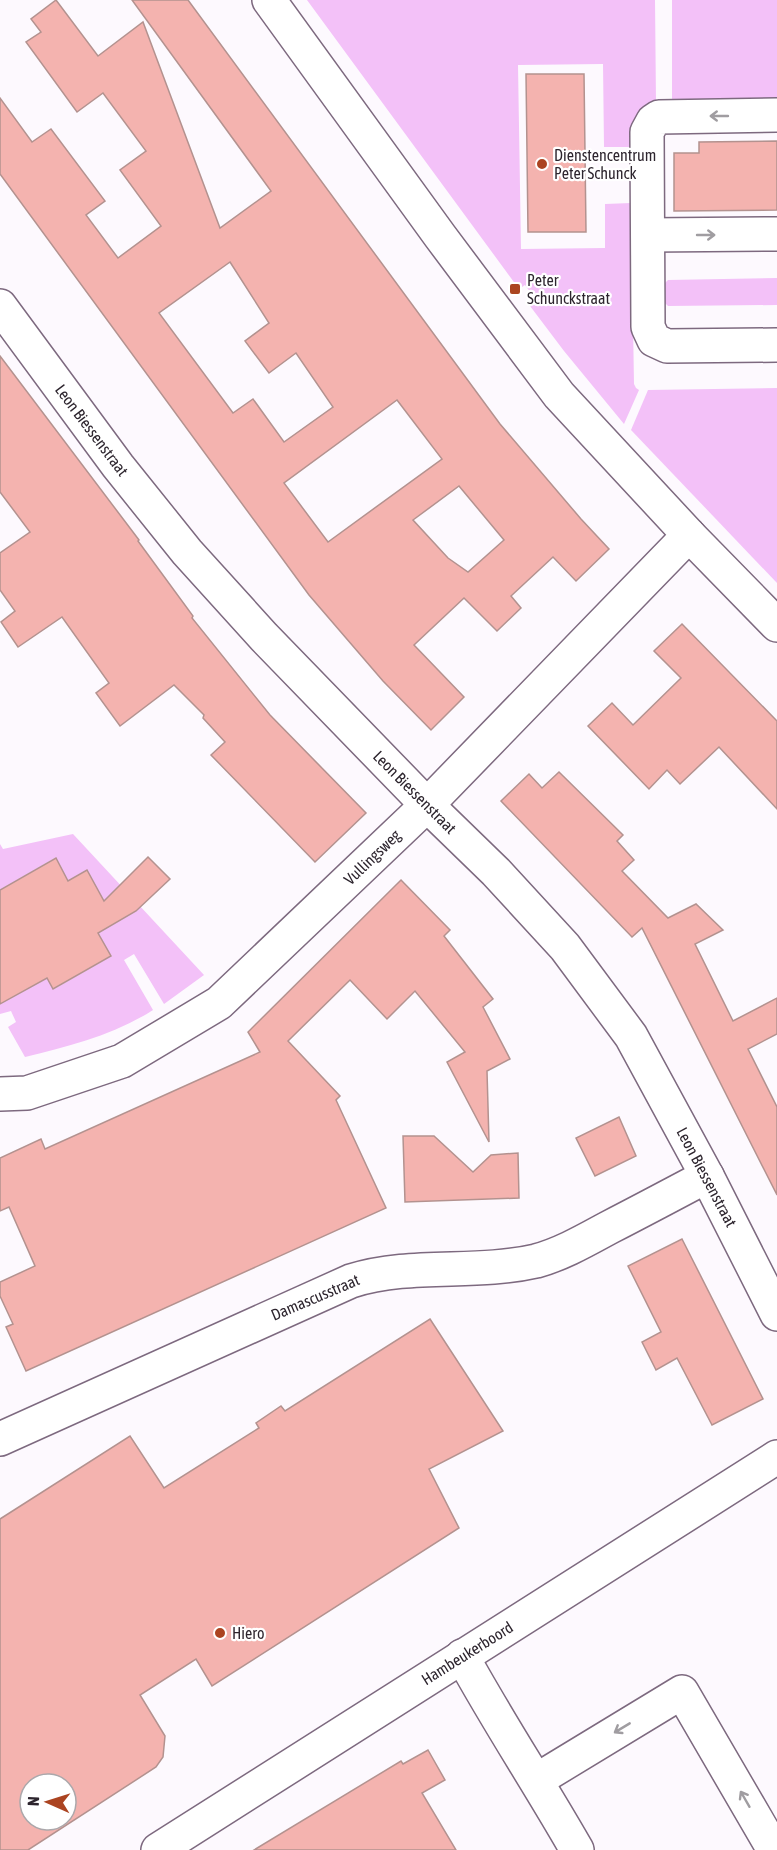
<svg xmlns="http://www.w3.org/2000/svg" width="777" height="1850" font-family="'Asap Condensed',sans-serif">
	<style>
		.green { fill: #f3c1f8 }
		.building { fill: #f4b3af; stroke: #b3928f; stroke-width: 1.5; fill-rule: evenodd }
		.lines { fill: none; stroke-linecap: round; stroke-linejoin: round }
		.minor-casing { stroke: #7d697f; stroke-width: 36 }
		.minor { stroke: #fff; stroke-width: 33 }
		.oneway { stroke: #a09da1 }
		.poi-dot { fill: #ab4421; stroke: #fff; stroke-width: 2 }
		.labels { text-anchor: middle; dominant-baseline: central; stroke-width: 4.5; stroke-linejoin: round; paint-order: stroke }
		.poi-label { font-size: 16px; fill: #2d252e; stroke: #fff; text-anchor: start }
		.street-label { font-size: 16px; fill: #2d252e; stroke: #fff }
	</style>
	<rect width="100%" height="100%" fill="#fdf9fe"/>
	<g class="green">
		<path d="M307,0H655L656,103C636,114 629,124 630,147H604L603,64L518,65L521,249L605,248V204L631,203L634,384L636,388L639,390L624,424L564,351L527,302L534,297L525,285L519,289Z"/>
		<polygon points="672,0 777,0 777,100 672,101"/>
		<polygon points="777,278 777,305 668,306 665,303 665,283 668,280"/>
		<polygon points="777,388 777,583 631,430 648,390"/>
		<path d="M73,834L204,975L164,1004L134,954L124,960L153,1010C114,1035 70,1046 25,1057L8,1027L16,1022L11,1011L0,1014V992L5,1001L47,978L54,989L111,956L98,933L87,871L68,881L55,858L0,890V844L3,849Z"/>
	</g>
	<g class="building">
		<path d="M56,0L98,56L143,22L220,228L271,191L132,0H188L500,424L581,519L609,549L576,581L553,557L511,596L521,608L497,631L464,598L414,645L464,697L431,730L383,681L309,595L0,174V98L32,142L51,129L105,201L86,215L118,258L161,226L120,170L146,151L103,93L77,112L26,42L41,32L31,19ZM230,262L269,323L245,341L269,373L296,353L333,407L284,442L253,399L233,413L159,313ZM397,400L442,459L328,542L284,483ZM459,486L504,540L468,572L448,558L413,520Z"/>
		<polygon points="526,74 584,74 586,232 528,232"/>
		<polygon points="777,141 777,210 674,211 674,153 699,153 699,142"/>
		<polygon points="0,356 139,540 138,541 193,616 192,618 270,715 366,813 315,862 211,755 225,742 203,718 204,715 174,685 120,726 96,693 109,683 62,617 18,647 1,622 15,611 0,590 0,553 30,532 0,492"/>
		<polygon points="682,624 777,721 777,809 719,747 680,784 667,770 649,789 588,726 612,703 633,725 681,678 654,651"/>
		<polygon points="559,772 623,835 617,841 634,860 622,871 668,918 696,904 723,930 695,944 733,1021 777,998 777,1034 748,1049 777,1107 777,1195 642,928 632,937 501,801 529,774 542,788"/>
		<polygon points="148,857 170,879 136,911 98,933 111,956 53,989 47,978 0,1004 0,890 56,858 68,881 87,870 104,901"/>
		<polygon points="401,880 450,930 444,936 493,999 483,1007 510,1059 487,1071 489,1142 447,1062 465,1052 415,991 387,1019 350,980 288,1041 340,1096 336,1100 386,1208 26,1371 6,1327 13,1324 0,1296 0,1282 35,1266 9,1207 0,1211 0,1158 41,1139 45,1149 260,1052 248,1032"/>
		<polygon points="619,1117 636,1156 595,1176 576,1138"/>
		<polygon points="403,1136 434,1136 473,1172 491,1155 518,1153 519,1198 405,1202"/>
		<polygon points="682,1239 763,1399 712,1425 677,1358 656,1370 642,1342 661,1332 628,1266"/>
		<path d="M430,1319L503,1431L429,1469L459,1528L212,1686L196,1659L140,1695L165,1736L163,1757L156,1767L28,1850H0V1519L130,1436L164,1488L259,1428L256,1423L281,1406L285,1411ZM30,1784H66V1820H30Z"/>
		<polygon points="428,1750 445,1780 422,1793 456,1850 254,1850 401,1761 403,1764"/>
	</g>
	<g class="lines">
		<defs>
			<g id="minor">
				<polyline points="269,0 440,236 559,395 689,535 777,625"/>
				<polyline points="777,115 659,117 653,121 647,132 648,327 654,340 667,346 777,345"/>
				<polyline points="648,235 777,234"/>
				<polyline points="0,306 118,466 187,552 264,637 427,805 496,872 565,947 631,1036 707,1176 777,1314"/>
				<polyline points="0,1094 27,1093 122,1061 219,1003 427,805 689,535"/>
				<path d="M0,1439L351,1281C411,1262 475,1275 536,1261C562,1254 586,1240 610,1227C643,1210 675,1193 707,1176"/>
				<path d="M462,1656C498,1722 540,1785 577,1850"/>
				<polyline points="537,1780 682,1692 774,1850"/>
				<polyline points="158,1850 777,1457"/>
			</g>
		</defs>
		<use href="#minor" class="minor-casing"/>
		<use href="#minor" class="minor"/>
	</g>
	<defs><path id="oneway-shaft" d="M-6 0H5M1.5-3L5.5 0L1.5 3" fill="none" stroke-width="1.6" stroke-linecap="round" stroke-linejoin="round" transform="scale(1.5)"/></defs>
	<g class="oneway">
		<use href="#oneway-shaft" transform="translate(719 116) rotate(180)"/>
		<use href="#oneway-shaft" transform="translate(706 235)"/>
		<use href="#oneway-shaft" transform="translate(622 1728) rotate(149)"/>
		<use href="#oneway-shaft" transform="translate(745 1799) rotate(-120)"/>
	</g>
	<g class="poi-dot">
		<circle cx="542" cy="164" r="6"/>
		<rect x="509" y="283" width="12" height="12" rx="3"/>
		<circle cx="220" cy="1633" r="6"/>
	</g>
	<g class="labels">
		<g class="poi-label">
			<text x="554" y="155">Dienstencentrum<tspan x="554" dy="18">Peter Schunck</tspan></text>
			<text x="527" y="280">Peter<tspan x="527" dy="18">Schunckstraat</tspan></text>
			<text x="232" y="1633">Hiero</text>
		</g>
		<g class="street-label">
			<text transform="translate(92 430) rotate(53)">Leon Biessenstraat</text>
			<text transform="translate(415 792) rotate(45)">Leon Biessenstraat</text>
			<text transform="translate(372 857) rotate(-44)">Vullingsweg</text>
			<text transform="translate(707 1177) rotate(62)">Leon Biessenstraat</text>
			<text transform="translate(315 1297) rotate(-23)">Damascusstraat</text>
			<text transform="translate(467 1653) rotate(-32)">Hambeukerboord</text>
		</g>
	</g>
	<g transform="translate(48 1802) rotate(273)"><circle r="28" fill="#ffffff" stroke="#aba8ab" stroke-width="1.5"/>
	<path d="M0-4.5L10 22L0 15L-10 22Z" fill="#ab4421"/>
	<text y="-9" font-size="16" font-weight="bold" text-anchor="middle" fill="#2d252e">N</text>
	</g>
</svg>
